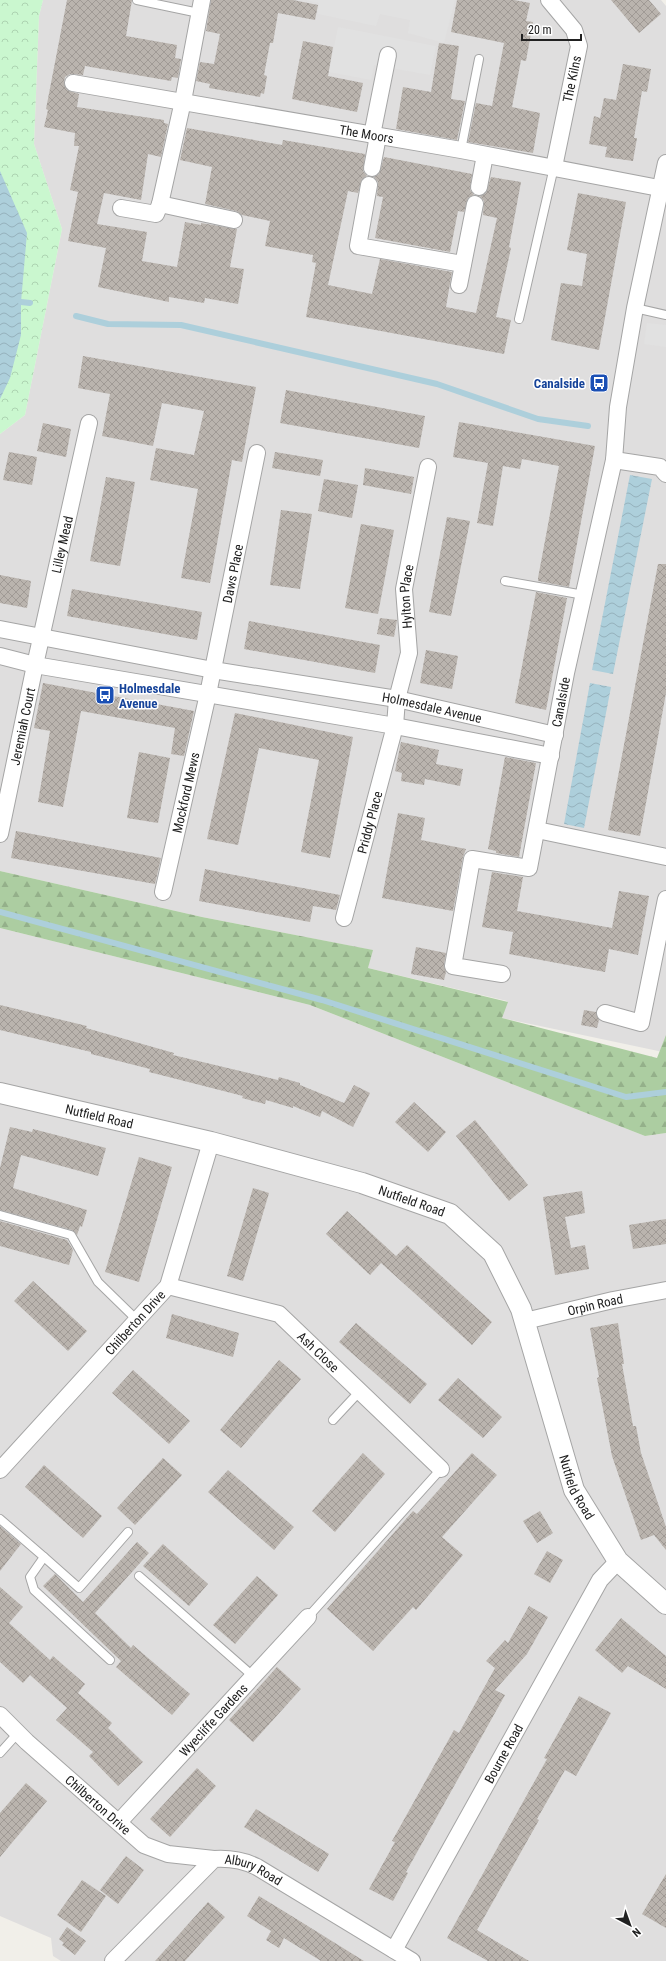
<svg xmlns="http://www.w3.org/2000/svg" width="666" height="1961" font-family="'Roboto Condensed',sans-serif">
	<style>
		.residential { fill: #dfdede }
		.forest { fill: url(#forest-firs) }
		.park { fill: url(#park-crowns) }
		.parking { fill: #e1e1e1 }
		.water { fill: url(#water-waves) }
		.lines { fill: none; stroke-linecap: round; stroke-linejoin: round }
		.stream { stroke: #adcfdb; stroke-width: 6 }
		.building { fill: url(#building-cross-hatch) }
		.service-casing { stroke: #a5a5a5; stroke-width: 10 }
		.minor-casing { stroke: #a5a5a5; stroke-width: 18 }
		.tertiary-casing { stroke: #a5a5a5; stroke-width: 22 }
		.service { stroke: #fff; stroke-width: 8 }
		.minor { stroke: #fff; stroke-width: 16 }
		.tertiary { stroke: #fff; stroke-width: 20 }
		.labels { text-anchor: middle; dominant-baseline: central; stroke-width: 3; stroke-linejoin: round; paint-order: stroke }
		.street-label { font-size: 13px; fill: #212121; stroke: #fff }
		.transit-label { font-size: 13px; font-weight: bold; fill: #164399; stroke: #fff; text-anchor: end }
	</style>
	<defs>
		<pattern id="forest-firs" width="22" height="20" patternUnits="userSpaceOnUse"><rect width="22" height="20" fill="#accda1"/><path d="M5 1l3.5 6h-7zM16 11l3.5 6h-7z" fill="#94b08a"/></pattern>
		<pattern id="park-crowns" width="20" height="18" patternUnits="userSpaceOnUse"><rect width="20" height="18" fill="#caf7cf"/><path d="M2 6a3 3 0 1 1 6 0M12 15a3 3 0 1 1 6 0" fill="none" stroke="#add3b1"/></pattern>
		<pattern id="water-waves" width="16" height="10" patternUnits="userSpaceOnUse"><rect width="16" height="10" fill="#adcfdb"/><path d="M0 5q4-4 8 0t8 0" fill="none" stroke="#95b1bc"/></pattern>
		<pattern id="building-cross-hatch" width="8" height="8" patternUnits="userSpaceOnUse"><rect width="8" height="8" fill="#bab4ae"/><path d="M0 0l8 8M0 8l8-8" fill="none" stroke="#a09a95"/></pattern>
	</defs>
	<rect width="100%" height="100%" fill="#f1efe9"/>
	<g class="residential">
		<polygon points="43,0 661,0 666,6 666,1038 663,1052 502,1018 507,1001 368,968 372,950 202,917 0,871 0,434 25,415 62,229 34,144 39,16"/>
		<polygon points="0,928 310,1005 645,1136 666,1133 666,1961 61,1961 53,1956 51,1938 0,1916"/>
	</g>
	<polygon class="forest" points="0,871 202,917 373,950 368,968 508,1002 502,1018 657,1058 666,1035 666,1133 645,1136 310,1005 0,928"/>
	<polygon class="park" points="0,0 43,0 39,16 34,144 62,229 25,415 0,434"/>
	<g class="parking">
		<polygon points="305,0 455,0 444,43 408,33 410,20 380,14 376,26 318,14 319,3"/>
		<polygon points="338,27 436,46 430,75 374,65 371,80 329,72"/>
		<polygon points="647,323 666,325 666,347 644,344"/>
	</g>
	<g class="water">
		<polygon points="0,171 27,233 21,302 21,335 10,378 0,399"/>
		<polygon points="630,475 652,479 613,674 592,670"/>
		<polygon points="590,683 611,687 584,828 564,824"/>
	</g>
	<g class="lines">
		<g class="stream">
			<polyline points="21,302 30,303"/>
			<polyline points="76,316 108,324 181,325 437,384 538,419 588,426"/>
			<polyline points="0,912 322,1000 626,1097 666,1092"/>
		</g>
	</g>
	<g class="building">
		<polygon points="67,0 132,0 126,36 177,45 175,58 181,59 178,78 172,77 171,81 85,66 83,75 70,74 65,77 64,82 67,90 79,94 77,107 164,120 164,123 168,124 161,157 148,154 141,200 104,193 97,224 147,232 142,261 177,267 185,222 201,225 201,223 237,229 230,267 244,269 238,304 205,298 204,303 169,297 169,302 98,287 106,248 68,241 78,192 70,190 79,146 74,146 75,133 44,127 48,110 46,109"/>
		<polygon points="211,0 293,0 318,5 315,20 278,13 273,43 270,43 264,75 267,76 264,94 261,93 260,97 209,88 210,84 196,81 200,62 214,64 220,34 206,31"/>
		<polygon points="457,0 514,0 530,3 526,21 533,22 526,61 521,60 512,107 540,113 533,153 468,142 476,103 492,106 504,43 451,32"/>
		<polygon points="611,0 649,0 661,14 639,33"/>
		<polygon points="303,41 333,47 328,76 363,83 357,112 292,99"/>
		<polygon points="439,43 459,46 451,99 465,101 457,140 396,129 403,87 431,92"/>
		<polygon points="623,64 651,69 647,92 642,91 634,138 637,138 633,161 605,157 607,147 589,144 594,116 600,118 604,98 616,100"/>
		<polygon points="187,128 282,145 283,140 365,154 363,171 367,176 362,179 358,193 348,191 328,285 372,294 380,259 452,272 446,307 476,313 497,218 483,215 484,201 480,196 486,193 491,177 521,182 509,247 511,248 496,317 511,320 504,354 306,317 316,263 312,262 313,255 265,246 270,221 242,215 236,211 205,204 212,167 180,160"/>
		<polygon points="384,157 472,174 470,190 474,195 468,198 464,212 458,211 450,252 375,238 383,197 377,196 378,182 374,177 379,174"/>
		<polygon points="578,193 626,202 599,350 551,340 561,283 582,286 587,254 567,250"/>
		<polygon points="83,356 256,387 242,462 232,460 210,583 181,578 198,489 150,480 156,448 194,455 204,411 162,403 153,446 102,436 110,394 78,388"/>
		<polygon points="286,390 425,416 419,448 280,423"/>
		<polygon points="459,422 595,446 569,587 538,581 538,578 559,466 522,459 520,469 503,466 493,526 477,523 488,463 453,457"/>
		<polygon points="43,423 71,429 66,457 37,451"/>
		<polygon points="9,452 37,457 32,485 3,480"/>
		<polygon points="275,452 323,460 320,476 272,468"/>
		<polygon points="365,468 414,477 411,494 363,485"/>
		<polygon points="106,477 135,482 120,566 90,561"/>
		<polygon points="324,479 358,485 352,518 318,511"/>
		<polygon points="281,510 312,514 300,589 270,585"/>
		<polygon points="447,517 470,521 451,616 429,612"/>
		<polygon points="361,524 394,530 378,614 345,608"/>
		<polygon points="658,564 666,564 666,693 640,836 608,830"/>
		<polygon points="0,575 31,581 27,608 0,603"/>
		<polygon points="72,589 202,612 197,640 67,616"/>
		<polygon points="536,592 567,598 546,710 515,703"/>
		<polygon points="380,618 397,620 394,637 377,634"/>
		<polygon points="249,621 380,645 375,673 244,649"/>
		<polygon points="426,650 458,656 452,689 420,683"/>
		<polygon points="43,683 194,711 184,756 171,754 175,728 81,711 63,807 38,802 50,731 34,728"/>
		<polygon points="235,713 353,737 330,858 301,852 319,760 259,748 238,845 207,839"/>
		<polygon points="401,742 439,750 436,764 463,769 460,786 425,779 424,785 401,781 402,773 395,771"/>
		<polygon points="139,752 170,758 158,823 127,818"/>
		<polygon points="505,757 536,763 519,857 496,853 496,851 488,849"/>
		<polygon points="398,813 425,818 421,840 466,849 463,857 453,911 382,898"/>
		<polygon points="16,831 161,858 155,884 11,858"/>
		<polygon points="205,869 224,873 340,895 336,910 313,906 310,922 199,901"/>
		<polygon points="492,872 523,877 517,911 612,928 619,891 649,896 638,955 609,949 605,972 509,954 513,932 482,927"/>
		<polygon points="416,947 446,953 444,965 446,972 444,980 411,974"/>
		<polygon points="0,1005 87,1026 86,1028 174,1053 173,1055 278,1080 279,1077 300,1083 300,1085 344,1103 354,1085 370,1093 353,1127 322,1111 320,1117 293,1106 293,1108 266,1100 265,1104 242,1098 243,1096 149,1072 150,1069 91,1054 91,1052 0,1030"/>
		<polygon points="584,1010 596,1012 599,1020 597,1028 581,1025"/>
		<polygon points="414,1102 446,1132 428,1152 395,1122"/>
		<polygon points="475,1120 528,1185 509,1201 456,1136"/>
		<polygon points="10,1127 32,1132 33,1129 106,1148 98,1176 21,1155 13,1188 87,1210 82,1227 80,1226 77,1235 72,1230 0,1210 0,1168"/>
		<polygon points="139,1157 172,1167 139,1282 105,1272"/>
		<polygon points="253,1188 269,1193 243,1281 227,1276"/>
		<polygon points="582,1191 585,1213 565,1217 571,1248 585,1245 589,1269 555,1275 543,1197"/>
		<polygon points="347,1211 396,1256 407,1245 492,1322 472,1345 381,1263 370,1275 326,1234"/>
		<polygon points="666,1219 666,1244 633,1249 629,1225"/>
		<polygon points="0,1221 67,1240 73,1250 69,1265 0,1246"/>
		<polygon points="33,1281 87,1331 68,1351 14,1301"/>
		<polygon points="172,1314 239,1333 233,1357 166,1338"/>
		<polygon points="356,1323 427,1384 410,1404 339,1342"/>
		<polygon points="618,1323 624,1364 622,1364 633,1426 636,1426 641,1453 666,1527 666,1550 654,1535 641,1540 612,1456 597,1378 599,1377 590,1328"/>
		<polygon points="279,1360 301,1379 241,1448 220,1430"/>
		<polygon points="133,1370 190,1421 169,1444 112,1393"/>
		<polygon points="458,1378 502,1417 483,1438 438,1400"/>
		<polygon points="363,1453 385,1474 335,1532 312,1511"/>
		<polygon points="472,1453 497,1475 442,1537 463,1555 416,1610 413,1607 373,1651 327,1609 413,1511 417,1514"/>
		<polygon points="163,1458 182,1475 135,1525 117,1508"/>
		<polygon points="44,1465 102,1516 83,1538 25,1487"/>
		<polygon points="228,1470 294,1527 274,1550 208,1492"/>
		<polygon points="540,1511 553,1533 537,1543 523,1521"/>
		<polygon points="0,1526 21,1544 0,1571"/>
		<polygon points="137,1542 149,1553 95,1613 131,1648 133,1645 190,1694 172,1715 116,1667 121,1661 43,1586 55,1574 83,1602"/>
		<polygon points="163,1544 208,1584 189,1606 143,1566"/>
		<polygon points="547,1551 563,1560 550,1583 534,1574"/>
		<polygon points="257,1576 278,1595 235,1644 213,1625"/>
		<polygon points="0,1587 23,1607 9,1623 50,1660 53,1656 85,1684 78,1693 112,1723 108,1728 143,1762 118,1786 89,1756 93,1752 56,1720 67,1708 30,1675 23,1683 0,1662"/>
		<polygon points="529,1606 548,1617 527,1654 495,1690 505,1695 406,1872 408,1873 393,1901 369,1889 395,1842 392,1841 454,1730 459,1733 495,1668 486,1661 505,1640 508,1643"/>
		<polygon points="621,1618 666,1656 666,1689 628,1666 622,1673 595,1650"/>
		<polygon points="277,1667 301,1689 253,1742 229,1720"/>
		<polygon points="579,1696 611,1713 576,1776 565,1770 537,1819 539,1820 477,1930 529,1961 488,1961 447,1938 547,1759 544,1758"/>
		<polygon points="197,1768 216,1786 170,1837 150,1819"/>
		<polygon points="26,1783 47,1801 0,1857 0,1813"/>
		<polygon points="256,1809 329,1854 318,1872 244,1827"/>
		<polygon points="126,1856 144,1870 118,1904 100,1890"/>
		<polygon points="666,1874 666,1928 642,1914"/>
		<polygon points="82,1880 106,1896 81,1932 57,1915"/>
		<polygon points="259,1896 290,1915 364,1961 321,1961 284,1938 279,1948 266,1940 271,1931 247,1916"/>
		<polygon points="208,1902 225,1917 201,1943 185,1961 155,1961"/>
		<polygon points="67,1927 86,1941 75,1955 62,1945 64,1943 59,1939"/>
	</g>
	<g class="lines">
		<defs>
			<g id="service">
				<polyline points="137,0 199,13"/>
				<polyline points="461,150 479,59"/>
				<polyline points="635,308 666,315"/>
				<polyline points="519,319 554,167"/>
				<polyline points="505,581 584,595"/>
				<polyline points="0,1215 71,1235 98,1282 137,1320"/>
				<polyline points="333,1420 360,1391"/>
				<polyline points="0,1519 44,1557 30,1577 34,1590 110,1660"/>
				<polyline points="44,1557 79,1588 128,1532"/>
				<polyline points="139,1576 254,1677"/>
				<polyline points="308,1617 441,1469"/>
				<polyline points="0,1753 18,1733"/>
			</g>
			<g id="minor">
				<polyline points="202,0 183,101 160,204 234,220"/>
				<polyline points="549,0 574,30 579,46 554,167"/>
				<path id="s1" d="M73,83L461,150L659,188"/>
				<polyline points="372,135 388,55"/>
				<polyline points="372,168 378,136"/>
				<polyline points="369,185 358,246 463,264"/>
				<polyline points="479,187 485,155"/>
				<polyline points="121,208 156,214 160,204"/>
				<polyline points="459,285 475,204"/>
				<polyline points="614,460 660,467 666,474"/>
				<path id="s2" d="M0,629L213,670L397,699L555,735"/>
				<polyline points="0,656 35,665 395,726 551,756"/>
				<polyline points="537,830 666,857"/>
				<path id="s3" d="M0,834L35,665L89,423"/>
				<path id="s4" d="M163,892L208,694L257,453"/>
				<path id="s5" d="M344,918L395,726L397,699L409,653L404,589L428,467"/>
				<path id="s6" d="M502,974L453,966L472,859L529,868L566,673L614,460L618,407L635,308L666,163"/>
				<polyline points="605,1013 641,1023 666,899"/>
				<path id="s7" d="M168,1286L279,1314L441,1469"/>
				<path id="s8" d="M525,1321L613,1300L666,1290"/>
				<path id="s9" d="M0,1470L168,1286L211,1142"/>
				<path id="s10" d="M0,1715L27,1742L144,1845L168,1854L214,1859"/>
				<path id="s11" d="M119,1822L308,1617"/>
				<path id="s12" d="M394,1950L600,1580L618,1561"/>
				<path id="s13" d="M113,1961L214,1859C230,1858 243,1860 257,1867L412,1961"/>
			</g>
			<g id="tertiary">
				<path id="s14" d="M0,1093L211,1142L362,1183L450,1214L493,1253L521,1309L574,1490L618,1561L666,1604"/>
			</g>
		</defs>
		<use href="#service" class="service-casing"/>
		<use href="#minor" class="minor-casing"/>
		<use href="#tertiary" class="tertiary-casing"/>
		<use href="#service" class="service"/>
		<use href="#minor" class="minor"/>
		<use href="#tertiary" class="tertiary"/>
	</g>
	<defs>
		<symbol id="bus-square" viewBox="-11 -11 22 22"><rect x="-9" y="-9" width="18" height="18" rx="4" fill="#1a4fb4" stroke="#fff"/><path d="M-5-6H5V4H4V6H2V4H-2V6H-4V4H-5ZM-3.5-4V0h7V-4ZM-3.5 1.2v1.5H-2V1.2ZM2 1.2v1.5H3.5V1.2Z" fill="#fff"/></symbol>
	</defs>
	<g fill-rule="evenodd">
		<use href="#bus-square" x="588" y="372" width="22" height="22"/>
		<use href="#bus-square" x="94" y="684" width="22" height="22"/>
	</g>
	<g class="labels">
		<g class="street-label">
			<text transform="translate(572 79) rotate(-78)">The Kilns</text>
			<text stroke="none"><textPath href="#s1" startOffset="298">The Moors</textPath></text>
			<text stroke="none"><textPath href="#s3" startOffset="296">Lilley Mead</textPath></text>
			<text stroke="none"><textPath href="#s4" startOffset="326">Daws Place</textPath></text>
			<text stroke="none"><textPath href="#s5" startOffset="330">Hylton Place</textPath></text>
			<text stroke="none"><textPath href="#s6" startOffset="385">Canalside</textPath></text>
			<text stroke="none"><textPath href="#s2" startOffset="439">Holmesdale Avenue</textPath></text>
			<text stroke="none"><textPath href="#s3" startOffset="110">Jeremiah Court</textPath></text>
			<text stroke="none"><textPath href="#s4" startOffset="102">Mockford Mews</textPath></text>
			<text stroke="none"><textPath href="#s5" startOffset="99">Priddy Place</textPath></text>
			<text stroke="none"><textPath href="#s14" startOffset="102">Nutfield Road</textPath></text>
			<text stroke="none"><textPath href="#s14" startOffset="426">Nutfield Road</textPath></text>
			<text stroke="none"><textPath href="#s8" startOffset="72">Orpin Road</textPath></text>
			<text stroke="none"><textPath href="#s9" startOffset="200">Chilberton Drive</textPath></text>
			<text stroke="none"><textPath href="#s7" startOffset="169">Ash Close</textPath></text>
			<text stroke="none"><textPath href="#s14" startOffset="774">Nutfield Road</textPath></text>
			<text stroke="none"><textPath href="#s11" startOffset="139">Wyecliffe Gardens</textPath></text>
			<text stroke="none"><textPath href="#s12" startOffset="225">Bourne Road</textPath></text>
			<text stroke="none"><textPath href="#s10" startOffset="133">Chilberton Drive</textPath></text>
			<text stroke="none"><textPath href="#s13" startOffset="185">Albury Road</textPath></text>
		</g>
		<g class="transit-label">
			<text x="585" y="383">Canalside</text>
			<text x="119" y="688" text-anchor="start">Holmesdale<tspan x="119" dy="15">Avenue</tspan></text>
		</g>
	</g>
	<g transform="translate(630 1925) rotate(139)" stroke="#ffffff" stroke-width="3" paint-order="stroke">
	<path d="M0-3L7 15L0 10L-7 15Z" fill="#212121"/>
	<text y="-6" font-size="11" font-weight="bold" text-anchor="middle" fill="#212121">N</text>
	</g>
	<path d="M522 34v6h59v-6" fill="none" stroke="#212121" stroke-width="2"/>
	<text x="528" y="34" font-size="12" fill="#212121" stroke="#ffffff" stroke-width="3" paint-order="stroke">20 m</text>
</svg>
